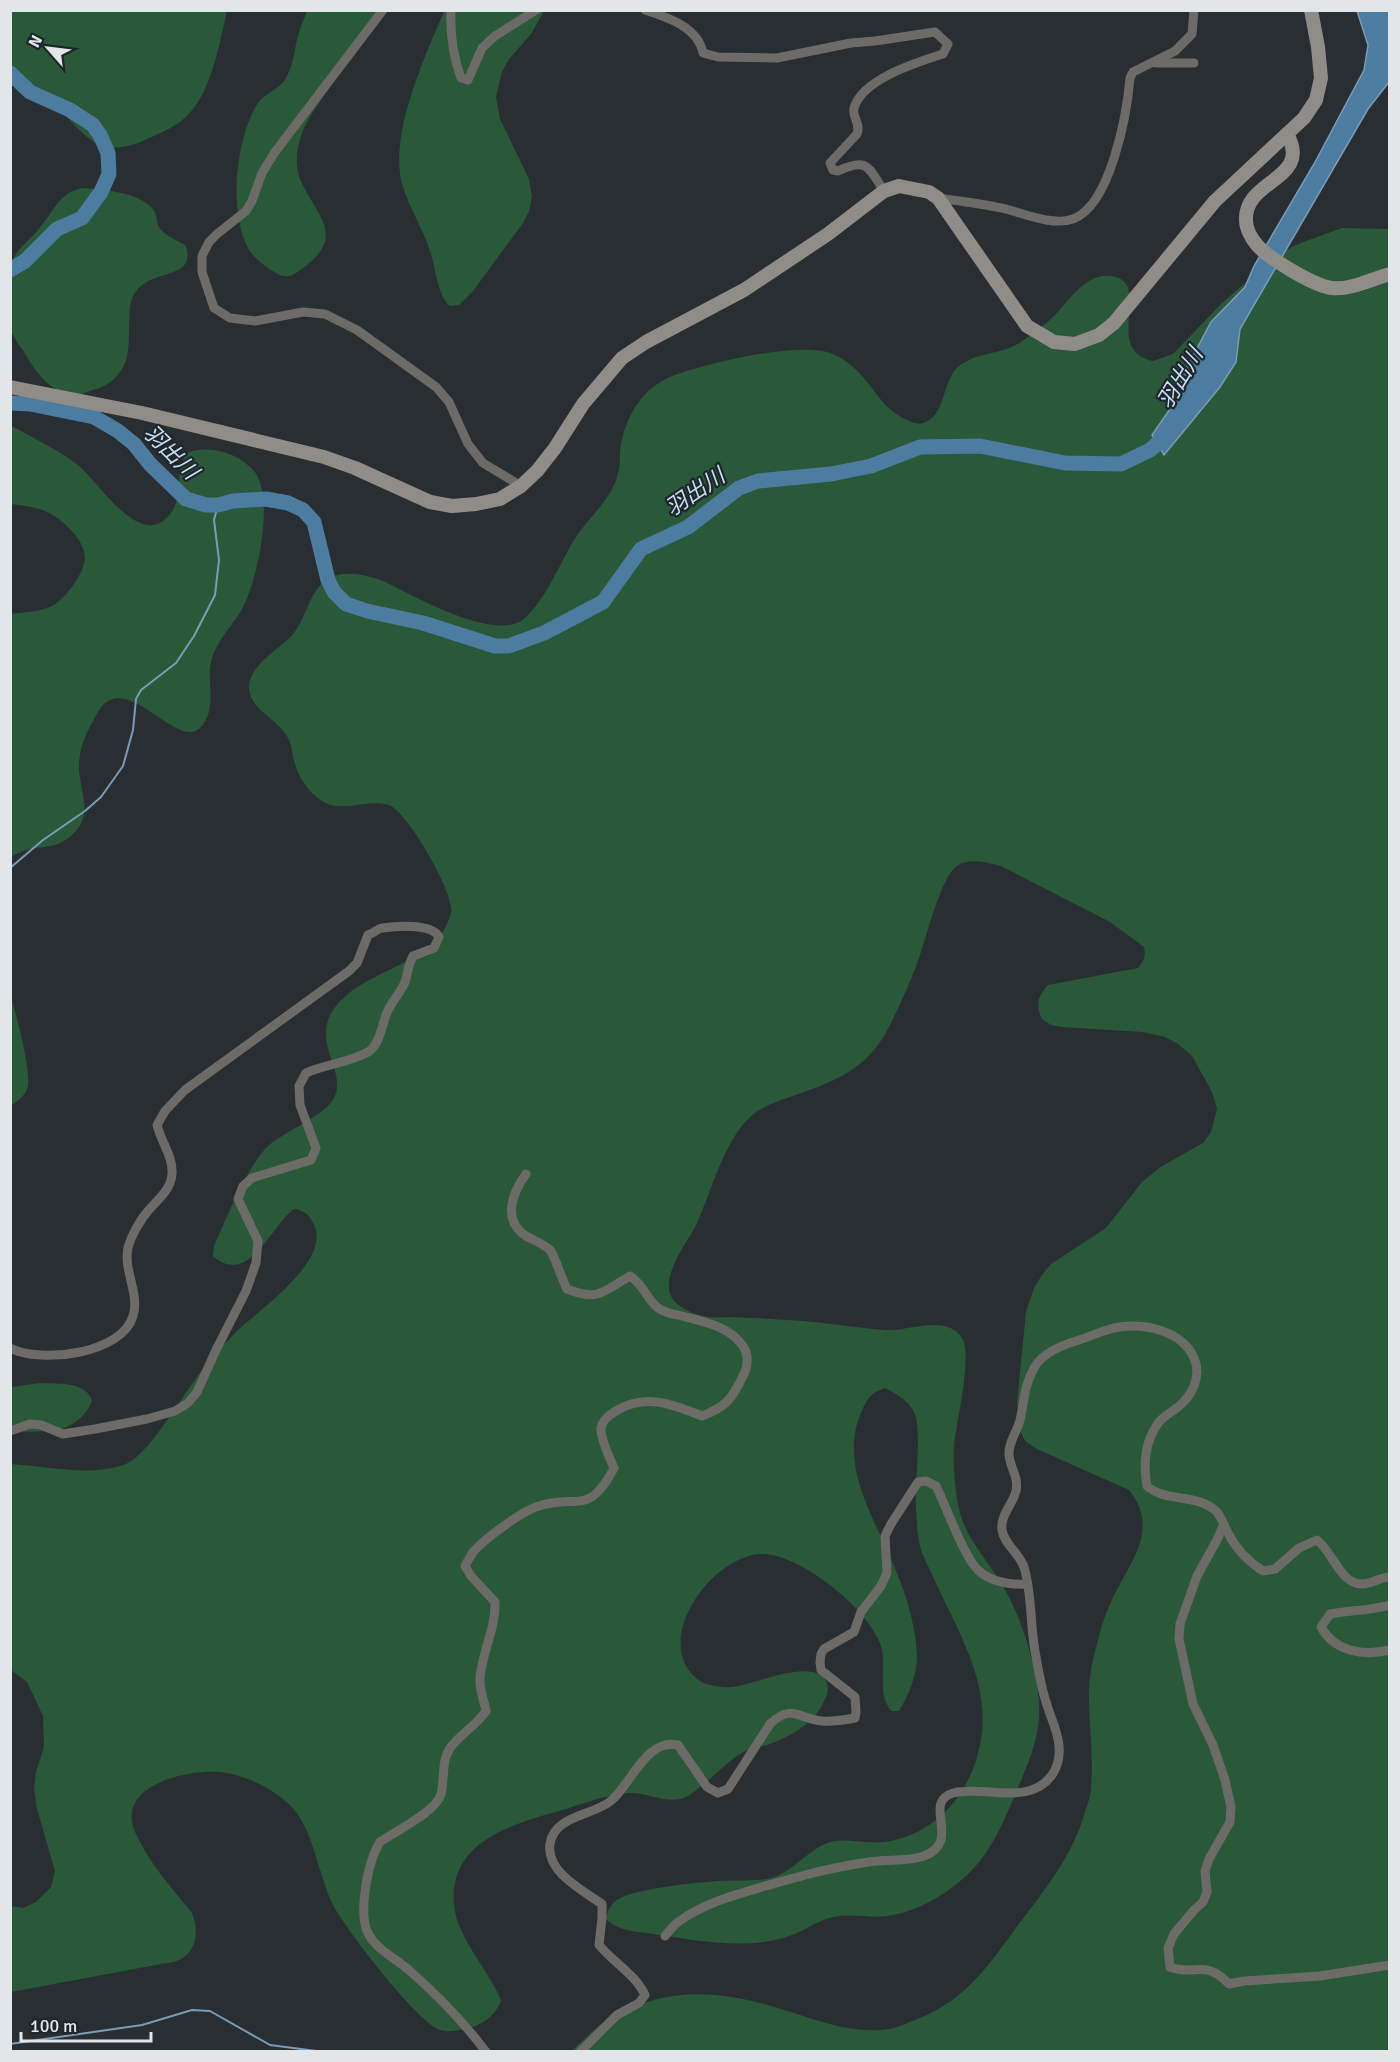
<svg xmlns="http://www.w3.org/2000/svg" width="1400" height="2062" font-family="Signika,'Noto Sans JP',sans-serif">
	<style>
		.green { fill: #295939 }
		.water { fill: #4d7ca1; stroke: #7a9cb7; stroke-width: 1.5 }
		.lines { fill: none; stroke-linecap: round; stroke-linejoin: round }
		.stream { stroke: #7a9cb7; stroke-width: 2 }
		.river { stroke: #4d7ca1; stroke-width: 15 }
		.street { stroke: #6d6b68; stroke-width: 9 }
		.secondary { stroke: #908d89; stroke-width: 14 }
		.labels { text-anchor: middle; dominant-baseline: central; stroke-width: 4.5; stroke-linejoin: round; paint-order: stroke }
		.water-label { font-size: 22px; font-style: italic; fill: #c4e0f7; stroke: #1f2529 }
	</style>
	<rect width="100%" height="100%" fill="#292e33"/>
	<g class="green">
		<path d="M10,11L11,10L227,11C219,45 211,99 180,122C169,130 155,135 143,141C131,146 111,151 99,145C82,136 69,118 55,105C42,92 26,83 11,73Z"/>
		<path d="M307,11H378C362,36 346,62 329,88C319,104 303,123 299,143C296,154 296,169 300,179C317,218 349,236 299,271C289,279 281,277 271,270C262,264 253,257 248,248C228,212 236,137 258,103C266,92 281,89 287,76C294,63 294,50 298,36C300,28 304,19 307,11Z"/>
		<path d="M444,11H544L531,34L509,59L502,72L496,97L500,119L529,179L532,197L529,211L523,223L473,291L459,305L450,306C437,295 436,268 430,251C423,229 410,209 403,187C387,137 425,57 444,11Z"/>
		<path d="M85,188C106,190 138,192 153,209C157,214 156,221 159,227C163,235 178,240 186,246C198,287 136,262 130,308C128,324 131,349 125,363C120,375 109,386 96,389C89,391 81,395 74,395C50,393 35,371 24,352C19,345 12,336 11,328C9,317 11,303 11,292C11,283 8,272 11,264C16,248 33,238 42,225C54,209 63,189 85,188Z"/>
		<path d="M1342,228L1389,229V2051H572C587,2036 602,2021 621,2011C628,2007 636,2005 644,2003C691,1987 737,1995 784,2010C818,2020 852,2035 889,2029C897,2028 905,2024 912,2021C960,2004 984,1972 1013,1932C1039,1897 1072,1858 1084,1815C1087,1806 1091,1796 1091,1786C1095,1746 1084,1704 1092,1664C1097,1643 1102,1621 1111,1602C1127,1565 1162,1531 1129,1490L1037,1449L1026,1442L1021,1433L1017,1402L1026,1312L1034,1288L1042,1275L1051,1264L1106,1228L1142,1182L1162,1166L1203,1143L1211,1132L1217,1109L1212,1092L1192,1056L1178,1044L1165,1037L1143,1032L1062,1027L1051,1025L1042,1019C1035,1004 1038,996 1048,985L1138,968C1144,961 1146,956 1144,947L1110,922L1001,866C988,863 969,857 957,866C941,876 926,939 919,958C912,978 903,998 894,1017C870,1069 841,1079 790,1097C775,1102 761,1107 750,1117C723,1143 712,1190 697,1223C688,1242 667,1266 669,1289C670,1304 690,1313 703,1316C711,1318 721,1317 730,1317C754,1318 779,1319 803,1321C830,1323 857,1328 884,1330C908,1332 946,1313 962,1338C973,1354 956,1424 954,1446C953,1465 955,1490 959,1509C965,1538 990,1563 1004,1588C1022,1620 1033,1656 1038,1692C1043,1730 1032,1753 1018,1788C1008,1812 996,1841 980,1861C958,1888 922,1911 888,1916C870,1918 851,1913 833,1917C818,1920 806,1930 792,1935C744,1953 687,1938 638,1932C626,1930 615,1928 606,1919C607,1911 611,1904 617,1900C631,1889 699,1882 719,1881C731,1880 743,1881 755,1880C761,1880 771,1879 777,1876C798,1867 811,1846 835,1841C851,1839 868,1844 885,1842C940,1834 976,1787 982,1732C988,1678 956,1627 934,1579C930,1569 924,1559 921,1550C917,1537 917,1523 916,1509C914,1484 922,1436 915,1414C910,1401 896,1394 885,1388C870,1393 867,1399 861,1413C837,1469 879,1524 898,1576C908,1600 916,1629 917,1656C917,1675 909,1695 899,1711H892C876,1696 887,1666 881,1646C870,1610 800,1553 761,1554C709,1556 649,1646 700,1681C708,1686 723,1688 732,1687C752,1686 825,1651 828,1689C828,1695 823,1703 820,1709C808,1727 790,1736 770,1744C761,1747 752,1747 743,1752C729,1760 717,1774 704,1784C699,1788 692,1794 686,1797C667,1805 650,1793 631,1793C609,1794 587,1802 566,1809C517,1823 448,1839 454,1905C457,1938 489,1970 501,2000C497,2015 480,2027 464,2029C456,2031 446,2033 438,2029C415,2019 346,1930 333,1905C319,1877 313,1828 291,1806C273,1789 251,1778 227,1773C195,1767 114,1783 135,1832C149,1863 171,1887 192,1913C198,1927 198,1947 184,1957C179,1962 168,1963 161,1964L11,1992V1906L23,1908L36,1902L51,1887L55,1871L37,1809L34,1789L36,1772L44,1747L43,1716L27,1682L11,1670V1464C46,1466 95,1478 128,1463C153,1450 188,1385 210,1360C219,1350 228,1340 238,1330C260,1309 331,1261 314,1225C310,1215 305,1211 294,1209C272,1224 249,1288 213,1256L214,1246C226,1219 247,1167 267,1147C284,1131 325,1116 334,1098C350,1067 299,1035 347,995C380,966 440,961 451,912C455,894 407,811 389,805C368,798 341,814 322,801C310,793 300,780 296,767C292,758 293,747 288,738C280,722 261,715 252,699C249,693 248,686 250,680C257,660 280,649 293,634C306,619 309,592 326,580C343,569 366,575 383,581C413,595 496,644 525,618C547,597 559,565 574,540C587,519 610,501 617,477C621,466 619,455 621,444C627,415 642,389 670,377C702,364 799,341 830,353C842,357 852,365 861,375C878,393 883,409 907,420C912,422 917,425 923,423C945,417 942,384 956,369C971,353 997,355 1016,345C1028,338 1040,328 1051,319C1067,304 1085,272 1111,276C1155,282 1101,350 1153,361L1173,354L1221,304L1276,256L1298,244Z"/>
		<path d="M10,425C33,438 57,449 78,465C99,482 141,552 170,514C185,496 173,471 187,453C204,446 224,450 240,459C244,462 251,467 254,471C275,497 258,575 245,603C236,623 219,636 212,658C205,680 219,708 200,728C180,748 138,687 110,700C102,703 97,714 93,721C85,735 80,748 79,764C78,792 98,817 67,839C55,848 41,846 27,850C22,851 16,854 11,857V614C23,612 41,612 52,606C65,599 85,573 85,557C84,540 65,522 51,514C39,507 24,506 11,504Z"/>
		<path d="M10,993C15,1010 33,1075 27,1089C25,1096 17,1102 11,1105Z"/>
		<path d="M40,1383C58,1384 86,1381 92,1401C77,1436 43,1432 11,1431V1387Z"/>
	</g>
	<polygon class="water" points="1357,11 1389,11 1389,82 1368,109 1240,329 1236,362 1220,387 1164,455 1152,435 1181,393 1182,377 1211,322 1245,287 1254,266 1314,164 1364,70 1368,45"/>
	<g class="lines">
		<g class="stream">
			<polyline points="10,868 43,840 85,811 101,797 123,766 133,730 136,699 141,690 176,663 194,636 215,595 219,560 214,520 218,505"/>
			<polyline points="10,2044 142,2025 192,2010 210,2011 270,2045 324,2052"/>
		</g>
		<g class="river">
			<polyline points="10,73 30,92 70,110 93,125 100,135 108,153 109,174 101,192 82,218 57,229 25,261 10,270"/>
			<polyline points="10,403 30,404 94,417 118,431 134,444 150,464 186,499 206,505 218,505 233,501 266,499 288,503 303,510 314,522 328,580 334,592 346,604 367,611 423,623 495,646 509,646 544,633 603,602 641,549 688,527 739,488 758,481 831,474 871,466 920,447 980,446 1065,463 1121,464 1150,450 1172,431"/>
		</g>
		<g class="street">
			<polyline points="383,10 275,152 262,173 252,201 246,211 217,234 209,242 202,256 202,272 214,308 230,318 255,321 303,312 325,314 357,330 436,387 449,402 468,444 483,463 521,486"/>
			<path d="M451,10C450,34 453,56 461,78L468,80L482,48L495,36L536,10"/>
			<path d="M645,10C667,17 698,27 703,53L718,57L777,58L851,43L875,41L935,32L948,44L943,54C918,62 862,79 854,108C852,118 861,123 857,134L830,163L833,170L838,171C868,157 868,167 884,191"/>
			<polyline points="1156,63 1194,63"/>
			<path d="M938,198C960,201 984,204 1006,209C1025,214 1053,226 1073,219C1111,205 1127,113 1130,78L1133,72L1175,51L1192,34L1194,10"/>
			<path d="M10,1348C41,1364 122,1354 133,1316C140,1294 123,1270 128,1248C131,1236 140,1220 148,1211C157,1200 172,1189 172,1173C173,1156 161,1142 157,1125L165,1111L185,1090L349,971L357,963L368,935C373,933 378,929 382,928C396,926 432,923 439,937L434,948L413,956C408,965 408,973 405,982C400,994 390,1003 386,1015C382,1026 379,1046 368,1052C348,1063 326,1064 306,1073L299,1086L300,1105L316,1148L311,1160L252,1178L243,1186L238,1199L258,1241L256,1263L246,1291L216,1350L197,1392L188,1403L175,1411L147,1419L95,1429L63,1434L41,1425L30,1424L10,1431"/>
			<path d="M1224,1524L1217,1540L1197,1576L1180,1624L1179,1639L1193,1704L1213,1745L1225,1780L1231,1807L1230,1822L1209,1859L1205,1871L1207,1892L1203,1902L1194,1910L1174,1934L1168,1948L1170,1967C1196,1977 1204,1958 1229,1984L1244,1981L1320,1976L1390,1965"/>
			<path d="M1390,1605C1370,1611 1350,1610 1330,1614L1321,1627C1335,1652 1363,1656 1390,1650"/>
			<path d="M665,1936C669,1931 673,1926 678,1922C702,1904 734,1895 762,1887C798,1877 832,1867 869,1862C887,1859 907,1862 924,1856C963,1841 921,1803 953,1793C984,1785 1029,1807 1052,1775C1058,1766 1060,1756 1059,1746C1058,1731 1051,1719 1047,1705C1041,1688 1038,1669 1035,1651C1030,1624 1032,1593 1024,1567C1019,1553 1004,1544 1002,1530C1000,1515 1013,1504 1016,1491C1019,1477 1010,1468 1009,1455C1008,1443 1017,1432 1020,1420C1025,1399 1023,1389 1034,1368C1043,1352 1063,1345 1079,1340C1091,1336 1102,1331 1114,1328C1142,1322 1182,1330 1194,1358C1202,1376 1192,1396 1178,1407C1172,1412 1165,1415 1159,1422C1145,1441 1143,1464 1147,1486C1166,1503 1198,1493 1217,1512C1222,1518 1224,1527 1228,1533C1236,1549 1249,1562 1263,1571L1275,1569L1299,1548L1317,1540C1333,1552 1340,1584 1362,1584C1372,1584 1380,1577 1390,1577"/>
			<path d="M486,2052C464,2022 437,1995 410,1971C397,1959 378,1951 369,1935C357,1915 368,1861 380,1842C397,1830 436,1812 441,1794C445,1778 441,1762 450,1748C460,1734 476,1726 486,1711C484,1700 479,1689 480,1678C482,1652 496,1628 495,1602L471,1576L465,1566C468,1561 471,1554 475,1550C486,1538 521,1512 536,1507C577,1492 587,1519 614,1468C610,1459 600,1437 601,1428C602,1420 609,1415 616,1411C645,1393 672,1404 702,1416C726,1407 732,1399 743,1376C748,1367 749,1355 743,1346C728,1325 701,1321 678,1315C671,1314 663,1312 657,1307C646,1298 644,1285 630,1276C603,1291 599,1302 567,1289C562,1280 555,1256 550,1250C544,1244 533,1240 526,1236C502,1221 512,1193 526,1174"/>
			<path d="M580,2052L617,2015L639,2003L645,1995C636,1975 613,1962 599,1945L602,1918V1904C582,1890 546,1872 550,1844C554,1815 594,1816 612,1800C632,1782 647,1738 678,1745L707,1787L718,1793L728,1789L770,1724C792,1703 799,1719 822,1721C833,1722 844,1720 855,1718L856,1712L855,1697L821,1670L820,1662L821,1654L824,1649L854,1632L861,1612L881,1586L887,1573L885,1536L891,1524L918,1482L926,1481L936,1486C946,1506 964,1557 978,1570C990,1582 1011,1585 1027,1584"/>
		</g>
		<g class="secondary">
			<path d="M1287,134C1313,180 1244,179 1246,220C1246,228 1251,238 1257,245C1268,258 1314,286 1332,288C1351,290 1371,279 1390,274"/>
			<polyline points="10,387 142,413 324,457 355,468 430,502 452,506 476,504 500,499 521,486 537,471 555,448 583,404 622,358 646,342 744,290 828,234 884,191 899,186 929,192 938,198 1027,326 1054,342 1075,344 1099,335 1114,323 1215,201 1304,118 1316,100 1321,78 1318,47 1311,10"/>
		</g>
	</g>
	<g class="labels">
		<g class="water-label">
			<text transform="translate(1180 378) rotate(-59)">羽出川</text>
			<text transform="translate(171 452) rotate(45)">羽出川</text>
			<text transform="translate(695 492) rotate(-34)">羽出川</text>
		</g>
	</g>
	<rect width="1400" height="2062" fill="none" stroke="#e3e6e9" stroke-width="24"/>
	<g transform="translate(48 48) rotate(298)" stroke="#1f2529" stroke-width="4.5" paint-order="stroke">
	<path d="M0-4.5L10 22L0 15L-10 22Z" fill="#e3e6e9"/>
	<text y="-9" font-size="16" font-weight="bold" text-anchor="middle" fill="#e3e6e9">N</text>
	</g>
	<path d="M21 2032v9h130v-9" fill="none" stroke="#e3e6e9" stroke-width="3"/>
	<text x="30" y="2032" font-size="18" fill="#e3e6e9" stroke="#1f2529" stroke-width="4.5" paint-order="stroke">100 m</text>
</svg>
